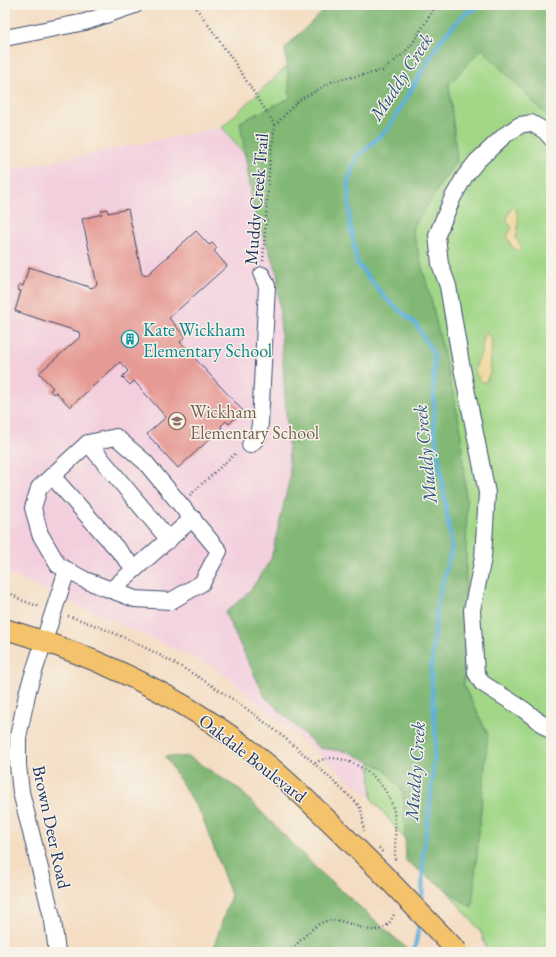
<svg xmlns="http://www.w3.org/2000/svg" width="556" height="957" font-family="'EB Garamond',serif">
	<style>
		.built { fill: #f3cfde }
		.green { fill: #a2d788; stroke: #5e8373 }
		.forest { fill: #81b874; stroke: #4e7469 }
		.sand { fill: #eeda9e; stroke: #84847e }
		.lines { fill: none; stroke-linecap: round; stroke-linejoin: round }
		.stream { stroke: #5eb1d9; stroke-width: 4.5 }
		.building { fill: #e69a95 }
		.minor-casing { stroke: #3c496d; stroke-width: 18 }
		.major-casing { stroke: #3c496d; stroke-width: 22 }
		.path { stroke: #3c496d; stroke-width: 2.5; stroke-dasharray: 1 3; stroke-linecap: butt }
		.minor { stroke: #fff; stroke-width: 16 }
		.major { stroke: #f3c26a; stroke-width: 20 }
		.major-bridge-casing { stroke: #3c496d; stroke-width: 22; stroke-linecap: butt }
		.path-bridge { stroke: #3c496d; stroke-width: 2.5; stroke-dasharray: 1 3; stroke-linecap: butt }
		.major-bridge { stroke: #f3c26a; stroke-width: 20 }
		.labels { text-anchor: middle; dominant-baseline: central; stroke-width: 3; stroke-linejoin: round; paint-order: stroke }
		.street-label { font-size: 18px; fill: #1b2f5e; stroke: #f7f3e8 }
		.culture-label { font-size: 18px; fill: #0d838f; stroke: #f7f3e8; text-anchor: start }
		.education-label { font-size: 18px; fill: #785e54; stroke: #f7f3e8; text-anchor: start }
		.water-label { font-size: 19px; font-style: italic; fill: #2f5683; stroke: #f7f3e8 }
	</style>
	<rect width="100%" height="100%" fill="#f7f3e8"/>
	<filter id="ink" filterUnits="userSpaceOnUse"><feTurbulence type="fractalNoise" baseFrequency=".025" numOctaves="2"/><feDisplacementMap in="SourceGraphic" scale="8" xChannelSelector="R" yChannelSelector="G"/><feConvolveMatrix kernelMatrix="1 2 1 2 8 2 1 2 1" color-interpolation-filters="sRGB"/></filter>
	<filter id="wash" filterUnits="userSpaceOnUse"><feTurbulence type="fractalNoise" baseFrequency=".012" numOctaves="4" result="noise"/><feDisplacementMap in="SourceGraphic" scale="16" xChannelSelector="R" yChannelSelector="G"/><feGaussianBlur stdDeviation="0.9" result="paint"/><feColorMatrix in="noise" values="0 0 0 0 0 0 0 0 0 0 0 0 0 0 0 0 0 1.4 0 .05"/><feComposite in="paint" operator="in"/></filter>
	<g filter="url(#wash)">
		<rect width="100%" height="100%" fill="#f4ddc2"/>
		<polygon class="built" points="222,127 340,269 372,799 215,667 5,572 5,171"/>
		<polygon class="green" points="352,5 551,5 551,952 487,952 481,932 372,799 340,269 222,127"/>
		<g class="forest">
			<polygon points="329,5 551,5 551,120 482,49 449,84 457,159 412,229 432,303 460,425 467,509 464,686 488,734 472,908 406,861 403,791 383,768 349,752 319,748 265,697 225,613 250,591 271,559 290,477 277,271 254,212 240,122 290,98 285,48"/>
			<polygon points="165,756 189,757 239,789 318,870 411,952 212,952 231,895 202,816"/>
		</g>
		<g class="sand">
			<path d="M513,207C521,213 518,229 516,238L522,247L518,251L511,246L507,237L512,227L507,222L508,214Z"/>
			<path d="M485,331L492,340L490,373L486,382H482C470,369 477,365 481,353C484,345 481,338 485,331Z"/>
		</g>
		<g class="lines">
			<g class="stream">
				<polyline points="422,905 423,855 429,812 436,740 431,672 437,604 452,548 434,427 434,355 416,324 386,299 357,263 350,223 348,181 357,157 388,129 440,41 464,14 484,5"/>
				<polyline points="414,952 420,920"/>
			</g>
		</g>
		<g id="blocks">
			<polygon class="building" points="107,209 108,213 128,209 142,274 147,275 196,231 209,245 212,243 217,248 214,251 227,266 169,318 185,337 180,342 243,411 229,424 226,421 221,426 222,428 178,468 147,434 166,417 134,381 130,385 122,377 128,371 120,362 70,407 56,392 53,394 50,390 53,388 39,373 80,337 79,332 15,311 21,291 18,290 19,285 23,286 29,267 92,288 97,284 82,219 102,214 101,211"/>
		</g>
	</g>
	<g filter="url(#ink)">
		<use href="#blocks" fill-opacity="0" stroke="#3c496d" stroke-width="1"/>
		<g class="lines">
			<defs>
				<g id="minor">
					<polyline points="5,38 85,22 135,5"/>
					<polyline points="551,138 545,131 531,123 520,125 505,135 477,161 465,176 453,197 437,235 440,264 448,286 461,363 487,493 483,558 472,610 476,673 482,683 523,709 551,731"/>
					<polygon points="116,437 145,462 219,551 202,583 171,601 135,599 85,580 58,565 40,534 33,508 39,488 88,443"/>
					<polyline points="88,443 169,540"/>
					<polyline points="250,445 258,437 260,423 267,286 262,275"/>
					<polyline points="52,476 135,569"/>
					<polyline points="111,590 193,518"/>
					<polyline points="57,952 53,921 21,792 18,765 18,737 28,690 67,570"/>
				</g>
				<path id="major" d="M5,629C103,658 195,702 272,768C310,801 345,837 380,871"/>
			</defs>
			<use href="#minor" class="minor-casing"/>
			<use href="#major" class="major-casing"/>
			<g class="path">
				<polyline points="194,5 231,57 275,125"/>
				<polyline points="263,261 270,160 275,125 298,101 333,81 382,71 403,54 413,43 436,5"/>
				<polyline points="190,495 237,452"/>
				<polyline points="5,590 21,600 40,607"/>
				<path d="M68,616C161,645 267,715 336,784C342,790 359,803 361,810C363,816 363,824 364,831"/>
				<path d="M315,763C319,761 325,758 330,758C358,758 389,784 394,812C396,827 395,845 395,861"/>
				<path d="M289,952C297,944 313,926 323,922C350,912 380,952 395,912"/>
			</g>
			<use href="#minor" class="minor"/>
			<use href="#major" class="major"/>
			<defs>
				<polyline id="major-bridge" points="380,871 458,952"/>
			</defs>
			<use href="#major-bridge" class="major-bridge-casing"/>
			<polyline class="path-bridge" points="379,848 384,854"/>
			<use href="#major-bridge" class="major-bridge"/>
		</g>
	</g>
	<defs>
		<symbol id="building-ring" viewBox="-11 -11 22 22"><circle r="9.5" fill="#f7f3e8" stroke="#0f9aa8" stroke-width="1.5"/><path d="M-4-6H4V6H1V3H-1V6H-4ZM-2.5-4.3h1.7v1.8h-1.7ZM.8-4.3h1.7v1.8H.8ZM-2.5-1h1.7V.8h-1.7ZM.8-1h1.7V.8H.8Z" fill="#0f9aa8"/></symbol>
		<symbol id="school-ring" viewBox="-11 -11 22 22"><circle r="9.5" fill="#f7f3e8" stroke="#8d6e63" stroke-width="1.5"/><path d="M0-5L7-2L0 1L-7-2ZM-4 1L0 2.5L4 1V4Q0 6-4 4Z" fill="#8d6e63"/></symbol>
	</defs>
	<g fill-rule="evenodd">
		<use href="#building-ring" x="120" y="329" width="20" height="20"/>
		<use href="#school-ring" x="167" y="411" width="20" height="20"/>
	</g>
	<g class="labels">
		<g class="street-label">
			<text transform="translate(256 199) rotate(-85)">Muddy Creek Trail</text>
			<text transform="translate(253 758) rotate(38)">Oakdale Boulevard</text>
			<text transform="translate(52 827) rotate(78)">Brown Deer Road</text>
		</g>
		<g class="culture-label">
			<text x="143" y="329">Kate Wickham<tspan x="143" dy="21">Elementary School</tspan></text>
		</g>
		<g class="education-label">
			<text x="190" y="411">Wickham<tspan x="190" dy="21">Elementary School</tspan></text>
		</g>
		<g class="water-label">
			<text transform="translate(401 77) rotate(-57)">Muddy Creek</text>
			<text transform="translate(425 454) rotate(-96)">Muddy Creek</text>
			<text transform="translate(415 771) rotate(-86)">Muddy Creek</text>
		</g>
	</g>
	<rect width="556" height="957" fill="none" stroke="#f7f3e8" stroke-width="20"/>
</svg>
